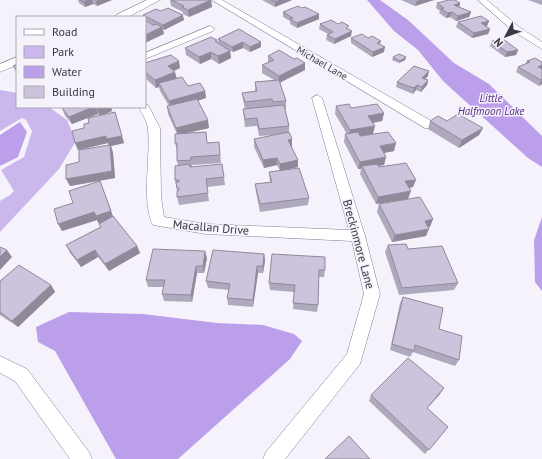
<svg xmlns="http://www.w3.org/2000/svg" width="542" height="459" font-family="'PT Sans',sans-serif">
	<style>
		.green { fill: #cab7ec }
		.water { fill: #bc9fea }
		.lines { fill: none; stroke-linecap: round; stroke-linejoin: round }
		.minor-casing { stroke: #857d93; stroke-width: 1 }
		.tertiary-casing { stroke: #857d93; stroke-width: 1 }
		.minor { fill: #fff; fill-rule: evenodd }
		.tertiary { fill: #fff; fill-rule: evenodd }
		.wall { fill: #afa9bd }
		.shaded-wall { fill: #8f899a }
		.building { fill: #ccc4dc; stroke: #8f899a }
		.labels { text-anchor: middle; dominant-baseline: central; stroke-width: 3; stroke-linejoin: round; paint-order: stroke }
		.far-street-label { font-size: 10px; fill: #3a3741; stroke: #f6f2fc }
		.far-water-label { font-size: 11px; font-style: italic; fill: #552d84; stroke: #f6f2fc }
		.street-label { font-size: 12px; fill: #3a3741; stroke: #f6f2fc }
	</style>
	<rect width="100%" height="100%" fill="#f6f2fc"/>
	<polygon class="green" points="0,90 17,93 17,107 49,107 67,120 76,141 59,169 0,232 0,201 10,195 14,191 1,170 24,157 32,131 26,120 22,118 0,131"/>
	<g class="water">
		<polygon points="367,0 380,0 408,20 454,63 489,84 542,136 542,167 528,158 443,81 418,50 394,31"/>
		<polygon points="20,122 27,132 18,157 0,166 0,135"/>
		<polygon points="542,217 542,291 535,282 534,240"/>
		<polygon points="69,312 143,314 217,323 263,325 294,334 302,341 290,359 178,459 116,459 55,351 38,342 36,327"/>
	</g>
	<g class="lines">
		<defs>
			<g id="minor">
				<polygon points="212,0 222,0 433,122 435,125 433,128 425,128"/>
				<polygon points="478,0 487,0 519,27 542,42 542,49 513,31"/>
				<polygon points="210,26 215,29 213,31 145,59 145,53"/>
				<path d="M317,95L322,98L365,236L380,294L360,364L285,459H263L266,452L347,354L364,294L352,241L206,234L153,225C141,203 151,155 148,130C148,122 142,114 139,107H145V104L148,105L160,128L161,197L164,217L206,224L349,230L312,98Z"/>
				<polygon points="0,356 27,369 89,452 92,459 70,459 15,381 0,373"/>
			</g>
			<g id="tertiary">
				<polygon points="147,0 160,0 128,17 115,17 116,15"/>
				<polygon points="17,57 17,65 0,72 0,64"/>
			</g>
		</defs>
		<use href="#minor" class="minor-casing"/>
		<use href="#tertiary" class="tertiary-casing"/>
		<use href="#minor" class="minor"/>
		<use href="#tertiary" class="tertiary"/>
	</g>
	<g class="wall">
		<polygon points="78,0 112,0 97,6 93,4 85,7 79,3"/>
		<polygon points="170,0 211,0 212,7 189,17 183,14 183,12 171,6"/>
		<polygon points="262,0 292,0 275,7"/>
		<polygon points="401,0 434,0 415,6"/>
		<polygon points="528,0 542,0 542,5"/>
		<polygon points="437,3 460,3 459,7 471,12 469,17 456,21 450,17 446,18 439,13 440,11 436,8"/>
		<polygon points="302,8 319,14 319,19 297,28 290,24 290,21 283,17 283,12"/>
		<polygon points="161,11 184,20 164,30 163,29 164,34 154,25 145,20 145,17 143,17 143,15"/>
		<polygon points="489,21 487,26 486,27 490,29 488,34 472,38 456,27 458,22"/>
		<polygon points="320,24 349,29 351,36 334,44 326,40 327,35 328,34 319,29"/>
		<polygon points="239,29 261,47 250,52 243,48 233,52 230,51 231,58 219,64 211,59 200,64 186,55 185,48 217,40 218,43 218,39"/>
		<polygon points="351,38 368,38 381,41 380,45 384,52 372,57 351,43"/>
		<polygon points="492,41 518,50 516,55 505,57 490,46"/>
		<polygon points="268,56 294,59 305,63 305,70 280,83 286,101 286,109 284,109 289,126 289,132 292,147 298,167 284,170 309,198 308,205 260,212 256,192 255,184 270,182 269,172 280,171 277,165 264,168 254,147 254,139 274,135 259,136 257,126 245,127 243,109 245,109 243,100 242,93 255,91 255,82 274,80 262,73 262,65 268,63"/>
		<polygon points="393,57 406,57 405,60 399,63 392,60"/>
		<polygon points="527,61 542,62 542,84 539,86 516,72 518,67 525,64"/>
		<polygon points="145,63 180,68 174,71 177,79 188,86 205,91 206,98 198,101 209,128 187,133 206,132 207,143 219,142 221,163 192,165 192,167 224,177 225,185 207,187 209,201 179,205 177,197 177,191 175,180 178,166 177,161 177,151 175,143 177,134 168,114 167,106 169,106 160,91 159,87 156,88 145,78"/>
		<polygon points="17,64 17,74 13,66"/>
		<polygon points="428,76 425,79 428,80 427,85 421,92 416,90 413,94 396,87 397,82"/>
		<polygon points="336,106 351,108 384,113 382,121 372,123 373,134 360,136 394,151 384,153 386,157 384,165 378,166 379,167 413,187 409,188 376,204 360,174 361,169 358,169 344,142 345,134 347,134 335,114"/>
		<polygon points="65,107 111,107 112,111 102,115 115,112 124,143 111,146 113,153 115,178 70,186 79,162 108,145 108,143 78,150 75,143 84,128 89,123 100,116 98,114 72,124 65,116 62,108"/>
		<polygon points="430,121 447,121 483,128 479,135 459,148 428,129"/>
		<polygon points="73,203 113,217 137,246 140,253 109,271 98,257 81,267 70,253 66,245 100,227 99,224 100,223 99,224 97,220 62,231"/>
		<polygon points="379,204 430,227 428,227 426,236 392,242 377,212"/>
		<polygon points="388,245 408,249 458,283 454,290 399,295 385,252"/>
		<polygon points="264,254 265,261 263,273 258,273 253,307 228,305 227,298 229,290 208,288 206,281"/>
		<polygon points="272,254 325,270 324,277 319,277 318,305 317,312 293,309 294,292 270,290 269,283"/>
		<polygon points="207,258 204,273 197,273 192,302 164,301 162,294 164,287 148,287 146,280"/>
		<polygon points="0,281 51,285 55,292 18,327 0,315"/>
		<polygon points="403,297 439,329 459,360 455,366 413,352 410,357 390,350 400,303"/>
		<polygon points="440,394 427,408 448,427 425,454 369,401 371,395"/>
	</g>
	<g class="shaded-wall">
		<polygon points="89,0 92,0 93,4 85,7 84,2"/>
		<polygon points="99,0 112,0 97,6 96,1"/>
		<polygon points="211,0 212,7 189,17 188,10"/>
		<polygon points="281,0 292,0 275,7 275,2"/>
		<polygon points="420,0 434,0 415,6 417,1"/>
		<polygon points="460,3 459,8 454,5"/>
		<polygon points="452,12 450,17 446,18 448,13"/>
		<polygon points="471,12 469,17 456,21 458,16"/>
		<polygon points="319,14 319,19 297,28 297,23"/>
		<polygon points="183,15 184,20 164,30 163,25"/>
		<polygon points="489,21 487,26 480,28 481,23"/>
		<polygon points="162,27 164,34 145,43 145,35"/>
		<polygon points="490,29 488,34 472,38 474,33"/>
		<polygon points="352,31 351,36 334,44 335,39"/>
		<polygon points="243,42 243,48 233,52 232,47"/>
		<polygon points="261,42 261,47 250,52 250,47"/>
		<polygon points="385,47 384,52 372,57 373,52"/>
		<polygon points="518,50 516,55 505,57 507,52"/>
		<polygon points="230,51 231,58 219,64 218,56"/>
		<polygon points="211,52 211,59 200,64 199,57"/>
		<polygon points="406,57 405,60 399,63 400,61"/>
		<polygon points="179,61 180,68 169,73 168,66"/>
		<polygon points="305,63 305,70 278,83 279,76"/>
		<polygon points="542,65 542,69 538,67"/>
		<polygon points="429,71 428,76 421,83 422,78"/>
		<polygon points="175,72 177,79 159,83 159,87 156,88 155,80"/>
		<polygon points="428,80 427,85 421,92 422,87"/>
		<polygon points="541,80 542,80 542,84 539,86"/>
		<polygon points="417,85 416,90 413,94 414,88"/>
		<polygon points="205,91 206,98 171,108 169,101"/>
		<polygon points="93,107 96,107 98,114 72,124 69,117"/>
		<polygon points="101,107 111,107 112,111 100,116 97,108"/>
		<polygon points="384,113 382,121 367,124 368,116"/>
		<polygon points="208,120 209,128 178,135 176,128"/>
		<polygon points="375,126 373,134 349,138 350,130"/>
		<polygon points="483,128 479,135 459,148 462,140"/>
		<polygon points="106,136 122,136 124,143 111,146 113,153 115,178 70,186 66,179 109,147 108,143 78,150 75,143"/>
		<polygon points="292,139 292,147 288,147 288,140"/>
		<polygon points="396,143 394,151 378,154 380,146"/>
		<polygon points="386,157 384,165 363,168 362,166 361,169 358,169 360,162"/>
		<polygon points="277,158 277,165 264,168 263,160"/>
		<polygon points="298,160 298,167 280,171 280,164"/>
		<polygon points="416,180 413,187 403,189 405,181"/>
		<polygon points="100,181 114,219 99,224 97,220 62,231 58,224 94,212"/>
		<polygon points="411,191 408,199 376,204 378,197"/>
		<polygon points="433,219 430,227 422,228 425,221"/>
		<polygon points="429,229 426,236 392,242 395,235"/>
		<polygon points="137,246 140,253 109,271 105,264"/>
		<polygon points="7,250 12,257 0,270 0,257"/>
		<polygon points="95,250 98,257 81,267 77,260"/>
		<polygon points="205,251 207,258 204,273 203,266"/>
		<polygon points="264,254 265,261 263,273 263,266"/>
		<polygon points="196,266 197,273 192,302 191,295"/>
		<polygon points="257,266 258,273 253,307 253,300"/>
		<polygon points="51,285 55,292 18,327 12,321"/>
		<polygon points="444,388 440,394 423,413 427,408"/>
	</g>
	<g class="building">
		<polygon points="80,0 89,0 84,2"/>
		<polygon points="172,0 211,0 188,10 182,7 184,6"/>
		<polygon points="271,0 281,0 275,2"/>
		<polygon points="449,0 455,0 460,3 454,5 471,12 458,16 452,12 448,13 441,9 444,8 437,3"/>
		<polygon points="298,6 302,8 305,7 319,14 297,23 290,19 293,18 283,12"/>
		<polygon points="168,8 183,15 163,25 143,15 156,9 161,11"/>
		<polygon points="481,16 489,21 481,23 490,29 474,33 458,22"/>
		<polygon points="145,20 153,25 156,24 162,27 145,35"/>
		<polygon points="331,20 338,24 342,22 349,26 346,28 352,31 335,39 327,35 333,32 320,24"/>
		<polygon points="239,29 261,42 250,47 243,42 232,47 218,39"/>
		<polygon points="362,34 368,38 372,36 381,41 377,43 385,47 373,52 351,38"/>
		<polygon points="211,37 217,40 215,41 230,51 218,56 211,52 199,57 185,48"/>
		<polygon points="503,39 518,50 507,52 492,41"/>
		<polygon points="279,50 294,59 297,58 305,63 279,76 262,65 274,60 268,56"/>
		<polygon points="399,54 406,57 400,61 393,57"/>
		<polygon points="171,55 179,61 168,66 175,72 155,80 145,72 145,63"/>
		<polygon points="535,58 542,62 542,65 538,67 542,69 542,80 541,80 518,67 530,62 527,61"/>
		<polygon points="17,64 17,69 13,66"/>
		<polygon points="414,66 429,71 422,78 428,80 422,87 417,85 414,88 397,82"/>
		<polygon points="182,77 188,86 200,83 205,91 169,101 159,83"/>
		<polygon points="279,80 286,101 273,102 272,99 245,102 242,93 257,91 255,82"/>
		<polygon points="197,99 208,120 176,128 167,106"/>
		<polygon points="349,104 351,108 377,104 384,113 368,116 375,126 350,130 336,106"/>
		<polygon points="284,105 289,126 259,129 257,118 245,119 243,109"/>
		<polygon points="65,107 93,107 69,117 62,108"/>
		<polygon points="115,112 122,136 106,139 106,136 75,143 72,131 84,128 84,124 89,123 88,118"/>
		<polygon points="458,114 483,128 462,140 430,121 438,116 447,121"/>
		<polygon points="206,132 207,143 219,142 220,155 191,157 191,160 177,161 177,143 175,143 175,134"/>
		<polygon points="289,132 292,139 288,140 298,160 280,164 277,158 263,160 254,139"/>
		<polygon points="358,132 360,136 388,132 396,143 380,146 386,157 360,162 345,134"/>
		<polygon points="110,145 112,171 66,179 66,165 79,162 79,150"/>
		<polygon points="406,163 416,180 405,181 411,191 378,197 362,166 377,164 379,167"/>
		<polygon points="189,164 190,167 222,164 224,177 206,179 208,193 177,197 177,191 179,190 179,188 177,188 176,182 179,182 179,180 175,180 175,166"/>
		<polygon points="299,168 309,198 260,204 255,184 272,182 269,172"/>
		<polygon points="100,181 111,211 96,216 94,212 58,224 54,209 73,203 69,191"/>
		<polygon points="420,197 433,219 425,221 429,229 395,235 379,204"/>
		<polygon points="113,216 137,246 105,264 95,250 77,260 66,245 101,227 99,224"/>
		<polygon points="406,244 408,249 442,246 458,283 402,288 388,245"/>
		<polygon points="0,247 7,250 0,257"/>
		<polygon points="153,249 205,251 203,266 196,266 191,295 162,294 165,280 146,280"/>
		<polygon points="213,250 264,254 263,266 257,266 253,300 227,298 230,284 206,281"/>
		<polygon points="272,254 325,257 325,270 319,270 318,305 293,303 295,285 269,283"/>
		<polygon points="19,265 51,285 12,321 0,312 0,281"/>
		<polygon points="403,297 443,308 439,329 462,336 459,360 415,345 414,351 392,344"/>
		<polygon points="408,358 444,388 427,408 448,427 429,450 371,395"/>
		<polygon points="349,436 370,459 325,459"/>
	</g>
	<g class="labels">
		<g class="far-street-label">
			<text transform="translate(322 63) rotate(30)">Michael Lane</text>
		</g>
		<g class="far-water-label">
			<text x="491" y="98">Little<tspan x="491" dy="13">Halfmoon Lake</tspan></text>
		</g>
		<g class="street-label">
			<text transform="translate(211 227) rotate(5)">Macallan Drive</text>
			<text transform="translate(359 244) rotate(75)">Breckinmore Lane</text>
		</g>
	</g>
	<rect x="16" y="16" width="130" height="92" fill="#f6f2fc" stroke="#aba7b1"/>
	<rect x="24" y="29" width="20" height="6" fill="#ffffff" stroke="#aba7b1"/>
	<text x="52" y="36" font-size="12" fill="#3a3741">Road</text>
	<rect x="24" y="46" width="20" height="12" fill="#cab7ec" stroke="#aba7b1"/>
	<text x="52" y="56" font-size="12" fill="#3a3741">Park</text>
	<rect x="24" y="66" width="20" height="12" fill="#bc9fea" stroke="#aba7b1"/>
	<text x="52" y="76" font-size="12" fill="#3a3741">Water</text>
	<rect x="24" y="86" width="20" height="12" fill="#ccc4dc" stroke="#aba7b1"/>
	<text x="52" y="96" font-size="12" fill="#3a3741">Building</text>
	<g transform="translate(506 36) rotate(229)" stroke="#f6f2fc" stroke-width="3" paint-order="stroke">
	<path d="M0-3L7 15L0 10L-7 15Z" fill="#3a3741"/>
	<text y="-6" font-size="11" font-weight="bold" text-anchor="middle" fill="#3a3741">N</text>
	</g>
</svg>
